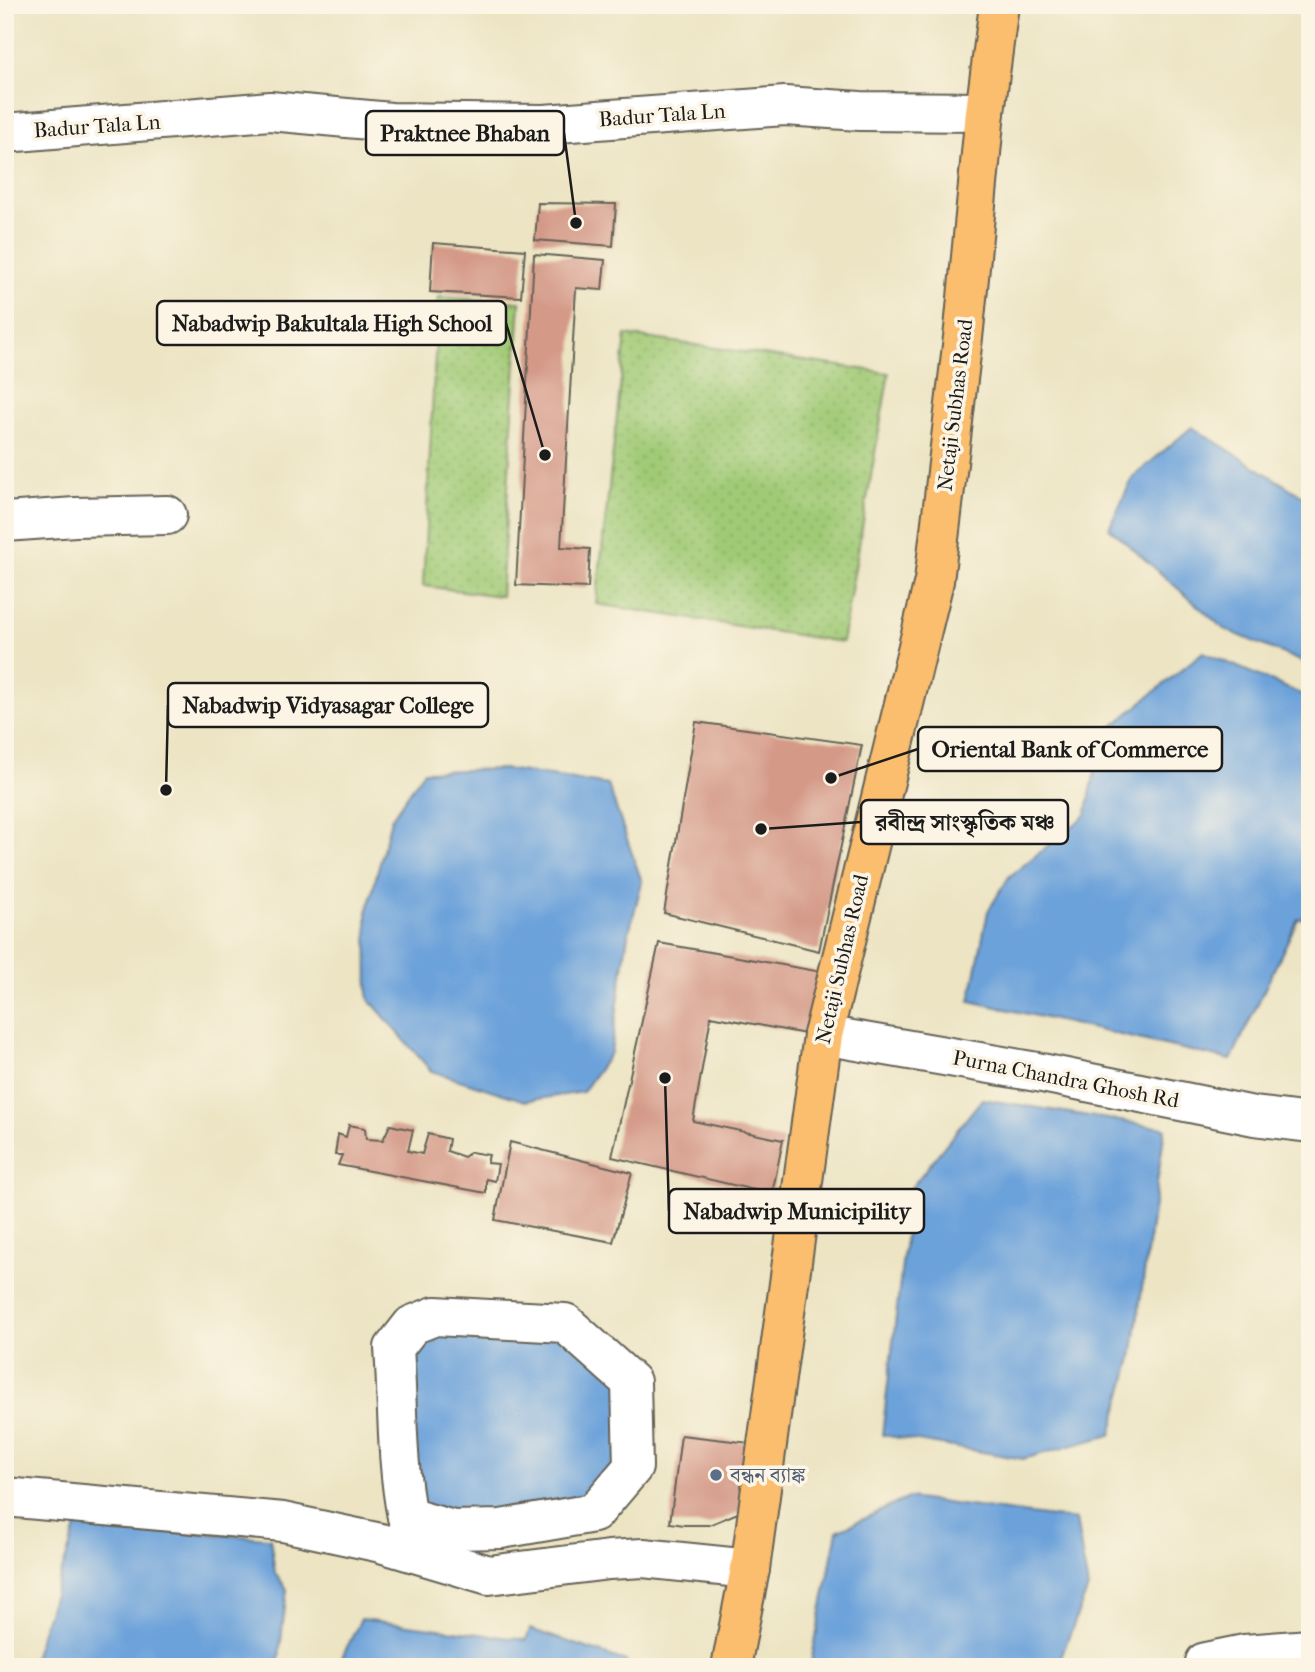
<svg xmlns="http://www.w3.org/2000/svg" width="1315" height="1672" font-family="'IM FELL French Canon','Noto Serif Bengali',serif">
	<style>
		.grass { fill: url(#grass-dots); stroke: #5e7349; stroke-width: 2 }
		.water { fill: #6ca2da; stroke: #445f7b; stroke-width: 2 }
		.building { fill: #d49987 }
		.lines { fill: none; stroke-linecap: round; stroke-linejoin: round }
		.minor-casing { stroke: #656256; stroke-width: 42 }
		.major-casing { stroke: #656256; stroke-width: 42 }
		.minor { stroke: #fff; stroke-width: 38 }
		.major { stroke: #fbbd6e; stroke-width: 38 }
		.service-dot { fill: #5c6f8a; stroke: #fcf5e5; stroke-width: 2.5 }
		.labels { text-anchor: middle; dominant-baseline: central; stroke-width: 7; stroke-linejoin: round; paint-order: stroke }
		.street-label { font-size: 21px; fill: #1c1c1c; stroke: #fcf5e5 }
		.service-label { font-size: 21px; fill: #4e5e75; stroke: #fcf5e5; text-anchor: start }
		.leader { fill: none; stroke: #1c1c1c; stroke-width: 2.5 }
		.callout-dot { fill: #1c1c1c; stroke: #fcf5e5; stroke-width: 2.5 }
		.callout { fill: #fcf5e5; stroke: #1c1c1c; stroke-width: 2.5 }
		.callout-label { font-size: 23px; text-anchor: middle; font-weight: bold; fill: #1c1c1c }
	</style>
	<defs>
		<pattern id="grass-dots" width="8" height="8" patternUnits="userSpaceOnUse" patternTransform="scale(1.75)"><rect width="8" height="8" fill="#a0ca76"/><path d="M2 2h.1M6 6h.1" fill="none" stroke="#89ad66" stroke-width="1.8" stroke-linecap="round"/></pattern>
	</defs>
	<rect width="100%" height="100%" fill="#fcf5e5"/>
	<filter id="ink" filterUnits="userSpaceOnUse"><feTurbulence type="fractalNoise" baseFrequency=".0143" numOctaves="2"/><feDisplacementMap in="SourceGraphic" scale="14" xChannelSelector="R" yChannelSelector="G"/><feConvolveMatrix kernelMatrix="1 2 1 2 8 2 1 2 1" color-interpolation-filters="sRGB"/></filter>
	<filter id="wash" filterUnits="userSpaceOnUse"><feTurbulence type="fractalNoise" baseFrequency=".00686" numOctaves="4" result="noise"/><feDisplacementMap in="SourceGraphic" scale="28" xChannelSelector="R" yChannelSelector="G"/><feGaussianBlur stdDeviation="1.57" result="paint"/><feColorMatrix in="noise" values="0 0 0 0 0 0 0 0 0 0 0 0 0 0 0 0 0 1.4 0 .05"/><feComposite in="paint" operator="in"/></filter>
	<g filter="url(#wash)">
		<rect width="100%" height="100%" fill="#ece4c3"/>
		<g class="grass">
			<polygon points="438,297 520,302 501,596 423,586"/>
			<polygon points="626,335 889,373 842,642 596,604"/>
		</g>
		<g class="water">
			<polygon points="1192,427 1310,501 1310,665 1224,629 1109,528 1133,477"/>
			<polygon points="1203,652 1310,698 1310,917 1298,919 1231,1060 970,1001 988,911 1009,877 1086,815 1102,735"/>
			<polygon points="505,769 608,785 642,882 627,940 611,1052 583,1092 525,1101 431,1071 368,998 367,912 391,819 424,771"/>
			<polygon points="982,1099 1165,1128 1132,1358 1111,1435 1023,1459 882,1435 911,1188"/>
			<polygon points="565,1323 631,1382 633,1467 594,1513 407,1517 412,1325"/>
			<polygon points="908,1498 1076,1520 1088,1588 1057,1667 810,1667 837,1531"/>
			<polygon points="77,1525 270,1538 275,1573 287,1589 278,1667 5,1667 33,1658"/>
			<polygon points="361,1619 526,1640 530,1629 626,1661 629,1667 337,1667"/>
		</g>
		<g id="blocks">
			<g class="building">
				<polygon points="538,203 616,204 613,246 535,240"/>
				<polygon points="433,243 525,250 521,297 430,292"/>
				<polygon points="534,254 605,260 602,290 576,288 561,547 590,549 588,588 516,585"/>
				<polygon points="696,722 862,745 819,951 664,913"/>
				<polygon points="659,943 822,972 811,1035 711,1016 693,1121 783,1140 772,1194 612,1157"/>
				<polygon points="349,1125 365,1128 366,1139 383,1140 390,1125 413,1130 408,1151 422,1154 428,1134 449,1139 447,1151 464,1157 471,1152 489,1155 487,1163 498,1164 495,1181 486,1179 486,1193 338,1165 342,1155 335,1155 338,1134 346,1137"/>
				<polygon points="510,1142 632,1173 613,1242 495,1220"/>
				<polygon points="681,1435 759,1444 749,1497 738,1513 709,1525 684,1525 670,1523"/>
			</g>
		</g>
	</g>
	<g filter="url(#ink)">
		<use href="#blocks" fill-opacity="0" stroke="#656256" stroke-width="2"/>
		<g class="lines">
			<defs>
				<g id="minor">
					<polyline points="5,133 270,111 391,122 544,124 785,106 860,111 985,112"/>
					<polyline points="5,522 75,517 167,515"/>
					<polyline points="823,1035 1037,1072 1254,1116 1310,1123"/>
					<path d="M435,1316L565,1323L631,1382L633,1467L594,1513L501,1529L453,1530L407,1517C396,1462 398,1404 394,1348L412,1325Z"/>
					<polyline points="5,1497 283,1522 381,1543 489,1575 609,1560 643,1558 750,1569"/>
					<polyline points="1205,1662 1244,1654 1310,1649"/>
				</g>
				<polyline id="major" points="731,1667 750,1569 823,1035 934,581 964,329 985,112 999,5"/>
			</defs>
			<use href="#minor" class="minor-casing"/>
			<use href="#major" class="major-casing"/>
			<use href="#minor" class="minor"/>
			<use href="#major" class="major"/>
		</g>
	</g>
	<circle class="service-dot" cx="716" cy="1475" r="7"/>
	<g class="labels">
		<g class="street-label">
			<text transform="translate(662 115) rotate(-4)">Badur Tala Ln</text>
			<text transform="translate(97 126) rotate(-4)">Badur Tala Ln</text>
			<text transform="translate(955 405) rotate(-83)">Netaji Subhas Road</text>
			<text transform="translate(842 959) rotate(-77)">Netaji Subhas Road</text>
			<text transform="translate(1066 1079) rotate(11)">Purna Chandra Ghosh Rd</text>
		</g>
		<g class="service-label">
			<text x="730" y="1475">বন্ধন ব্যাঙ্ক</text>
		</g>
	</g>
	<path class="leader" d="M576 223L564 133M545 455L506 323M166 790L168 705M831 778L918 749M761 829L861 822M665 1078L669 1211"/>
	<g class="callout-dot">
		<circle cx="576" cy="223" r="7"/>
		<circle cx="545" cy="455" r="7"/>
		<circle cx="166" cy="790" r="7"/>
		<circle cx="831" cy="778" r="7"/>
		<circle cx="761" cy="829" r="7"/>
		<circle cx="665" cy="1078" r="7"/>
	</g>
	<g class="callout">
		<rect x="366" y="111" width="198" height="44" rx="7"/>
		<rect x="157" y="301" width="349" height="44" rx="7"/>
		<rect x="168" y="683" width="320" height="44" rx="7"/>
		<rect x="918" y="727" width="304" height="44" rx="7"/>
		<rect x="861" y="800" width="207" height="44" rx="7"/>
		<rect x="669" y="1189" width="255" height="44" rx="7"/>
	</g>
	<g class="callout-label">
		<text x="465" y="141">Praktnee Bhaban</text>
		<text x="332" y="331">Nabadwip Bakultala High School</text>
		<text x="328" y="713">Nabadwip Vidyasagar College</text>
		<text x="1070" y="757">Oriental Bank of Commerce</text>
		<text x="965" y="830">রবীন্দ্র সাংস্কৃতিক মঞ্চ</text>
		<text x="797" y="1219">Nabadwip Municipility</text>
	</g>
	<rect width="1315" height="1672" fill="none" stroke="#fcf5e5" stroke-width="28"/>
</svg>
